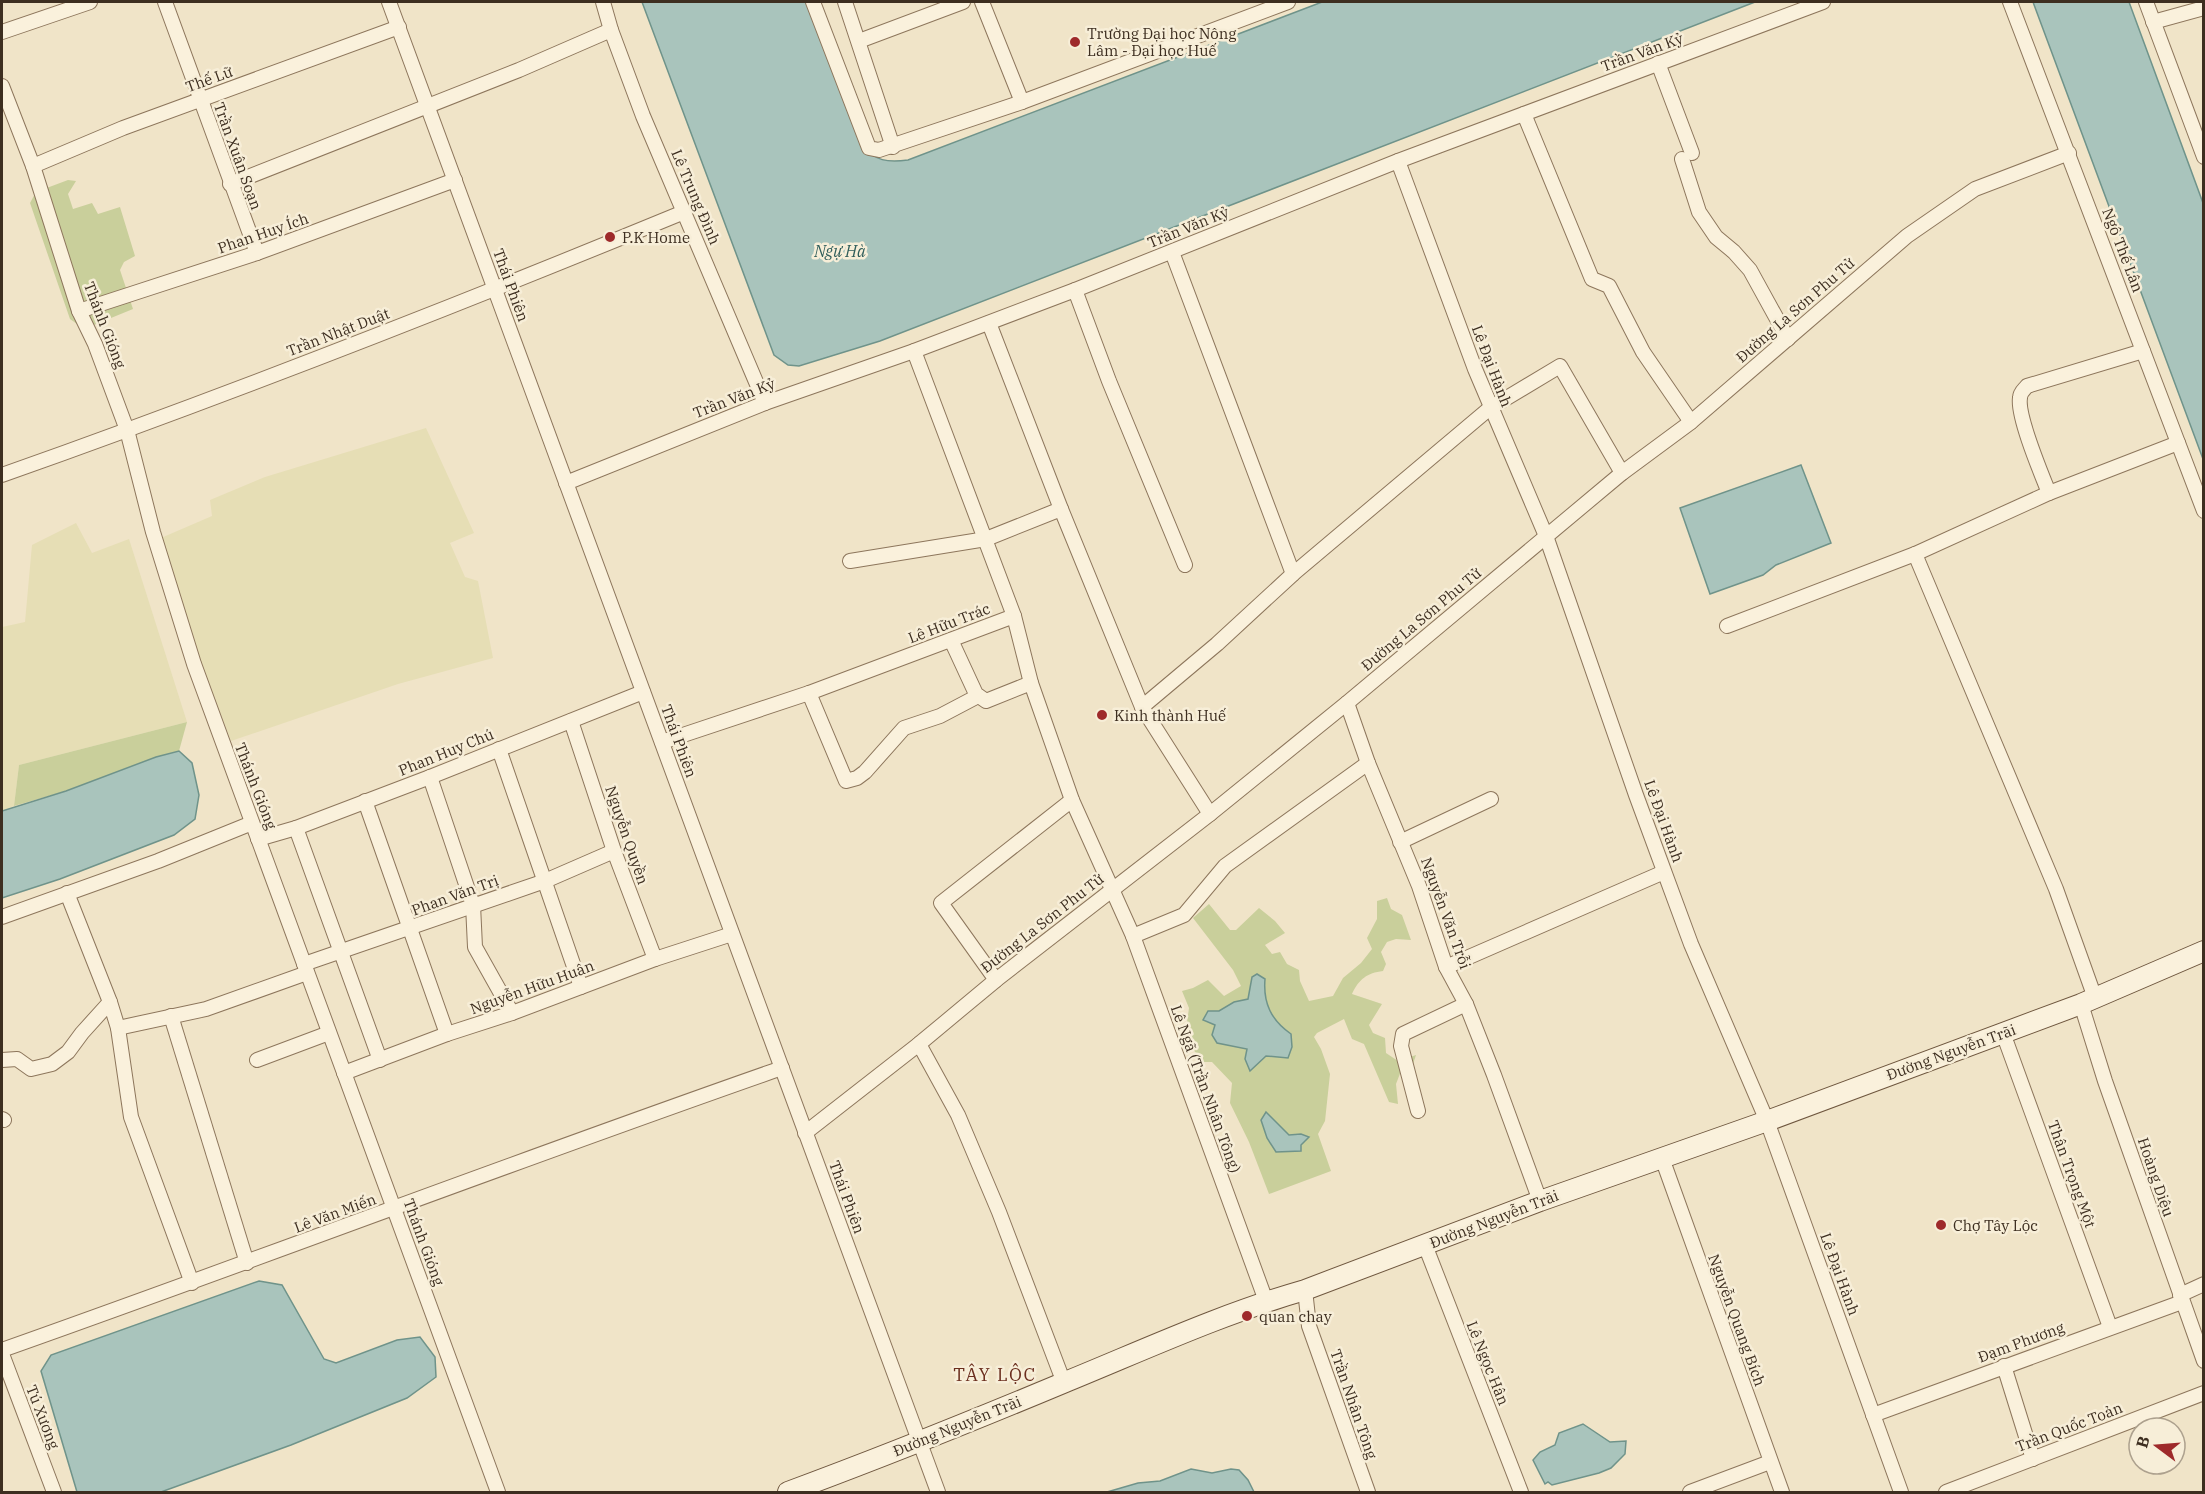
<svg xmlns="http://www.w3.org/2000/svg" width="2205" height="1494" font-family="'IBM Plex Serif',serif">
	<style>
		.farmland { fill: #e6deb5 }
		.green { fill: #c9cf9b; fill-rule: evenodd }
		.water { fill: #a9c4bc; stroke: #6f938a; stroke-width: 1.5 }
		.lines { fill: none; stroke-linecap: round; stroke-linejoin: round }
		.street-casing { stroke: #8d765c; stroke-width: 16 }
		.secondary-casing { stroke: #6f573f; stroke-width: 22 }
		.street { stroke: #faf1dc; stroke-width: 14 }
		.secondary { stroke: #faf1dc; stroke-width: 20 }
		.poi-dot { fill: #9e2a2b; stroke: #f7eed8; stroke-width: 2 }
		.labels { text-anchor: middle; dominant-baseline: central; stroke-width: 5; stroke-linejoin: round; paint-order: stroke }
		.poi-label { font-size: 15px; fill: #3d2e20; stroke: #f7eed8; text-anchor: start }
		.street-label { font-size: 15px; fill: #3d2e20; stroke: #f7eed8 }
		.water-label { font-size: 16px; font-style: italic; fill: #2f5d5a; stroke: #f7eed8 }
		.quarter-label { font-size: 18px; letter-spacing: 1.5px; fill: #6b2e1e; stroke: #f7eed8 }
	</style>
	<rect width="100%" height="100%" fill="#f0e4c8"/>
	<g class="farmland">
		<polygon points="426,428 474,533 450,543 465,577 478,581 493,658 398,684 231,741 154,541 212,516 210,500 265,477"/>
		<polygon points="76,523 92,553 129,539 187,722 19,765 14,806 2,811 2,627 25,622 32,545"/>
	</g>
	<g class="green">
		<polygon points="68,180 76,181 68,194 73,209 92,203 98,214 120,207 135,256 124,262 120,270 133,309 84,329 70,319 30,203 36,192"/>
		<polygon points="187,722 179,751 156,757 66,791 14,806 19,765"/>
		<path d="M1387,898L1391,909L1402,915L1411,940L1396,939L1387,942L1381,952L1386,964L1383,971C1367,973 1359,979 1352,994L1382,1004L1369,1025L1373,1033L1385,1038L1386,1053L1398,1061L1416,1055L1413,1064L1401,1071L1396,1084L1398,1104L1389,1102L1364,1044L1352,1039L1344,1019L1317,1033L1314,1037L1321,1049L1330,1074L1325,1121L1318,1134L1331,1171L1269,1194L1249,1142L1230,1103L1232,1083L1212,1062H1202L1185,1037L1189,1008L1182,991L1193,988L1208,980L1224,996L1241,986L1233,970L1193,918L1209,904L1230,930H1236L1259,908L1275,921L1285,933L1265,945L1272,954L1280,952L1287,964L1299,970L1300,981L1309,1001L1333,996L1343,978L1361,963L1372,949L1367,938L1377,919V901ZM1266,1112L1289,1135L1301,1134V1151H1295Z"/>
	</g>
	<g class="water">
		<path d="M642,2H807L861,145C876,161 887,163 908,160L1322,2H1755L880,341L799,366L788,365L774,355Z"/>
		<polygon points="2033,2 2129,2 2203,203 2203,459"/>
		<polygon points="1801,465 1831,543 1776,565 1763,575 1710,594 1680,508"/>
		<polygon points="179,751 192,763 199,795 195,819 174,835 60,879 2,898 2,811 66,791 156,757"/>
		<path d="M1257,974L1265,979C1263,1003 1271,1020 1291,1034L1292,1047L1288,1058L1266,1056L1250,1071L1245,1059L1247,1049L1217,1043L1212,1035L1215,1025L1203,1020L1208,1011H1219L1234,1002L1248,999L1252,977Z"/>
		<polygon points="1266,1112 1289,1135 1301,1134 1309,1137 1301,1145 1301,1151 1276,1152 1267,1138 1261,1120"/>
		<polygon points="259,1281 282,1285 324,1359 336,1363 397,1340 420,1337 435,1357 436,1377 407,1398 291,1445 161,1492 77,1492 41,1371 51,1355"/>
		<polygon points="1583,1424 1610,1442 1626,1441 1625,1454 1611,1468 1599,1473 1552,1485 1548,1482 1545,1484 1533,1460 1540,1452 1555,1445 1559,1433"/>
		<polygon points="1191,1469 1212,1473 1231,1469 1239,1470 1248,1480 1254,1492 1107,1492 1138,1483 1160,1481"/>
	</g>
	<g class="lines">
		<defs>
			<g id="street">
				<polyline points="165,2 257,253"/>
				<polyline points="389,2 938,1492"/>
				<polyline points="603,2 611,30 643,116 765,403"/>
				<polyline points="813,2 869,148 879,150 1022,102 1288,2"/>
				<polyline points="845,2 893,147"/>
				<polyline points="982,2 1022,102"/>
				<polyline points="2010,2 2204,511"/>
				<polyline points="2146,2 2204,157"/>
				<polyline points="2153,22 2204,8"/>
				<polyline points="2,32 90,2"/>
				<polyline points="859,41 963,2"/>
				<polyline points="1658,63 1692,153"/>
				<polyline points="2,86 33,166 79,311 95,344 127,430 153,532 194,664 498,1492"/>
				<polyline points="1524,114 1592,279 1609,286 1643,352 1691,422"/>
				<polyline points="1682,159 1699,212 1716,237 1734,252 1750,270 1788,339"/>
				<polyline points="1398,161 1475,369 1546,536 1636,795 1691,944 1767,1121 1901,1492"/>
				<polyline points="33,166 123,128 399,27"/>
				<polyline points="230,184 519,70 611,30"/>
				<polyline points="1172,252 1293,574"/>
				<polyline points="1075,290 1109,381 1185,565"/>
				<polyline points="79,311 257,253 455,180"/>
				<polyline points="989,323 1061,509 1142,707 1210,814"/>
				<polyline points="914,351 1014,616 1031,683 1072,800 1133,936 1266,1301"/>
				<path d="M2,475C231,394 458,305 684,212"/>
				<polyline points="566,483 765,403 914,351 1075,290 1398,161 1823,2"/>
				<path d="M2049,493C2041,473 2017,416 2020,398C2020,392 2024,390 2027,386L2143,351"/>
				<polyline points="1915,554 2056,889 2095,998"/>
				<polyline points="850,561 986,539 1061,509"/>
				<polyline points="1727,626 1915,554 2049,493 2178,443"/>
				<polyline points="951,640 976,694 986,701 1031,683"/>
				<polyline points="809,693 846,781 857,778 865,772 904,728 940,716 978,696"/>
				<polyline points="1347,703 1368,763 1419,886 1446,967 1466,1004 1494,1075 1540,1201"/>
				<polyline points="1142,707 1217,644 1293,574 1490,408 1560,366 1622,473"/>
				<polyline points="571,721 614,851 655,959"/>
				<polyline points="662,742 809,693 1014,616"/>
				<polyline points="499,749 581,987"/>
				<polyline points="430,777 473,905 475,947 512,1013"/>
				<polyline points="365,801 447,1034"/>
				<polyline points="296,828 380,1060"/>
				<polyline points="258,839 296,828 430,777 643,692"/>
				<polyline points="1400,842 1491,799"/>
				<polyline points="67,893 110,1002 118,1028 131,1117 192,1283"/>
				<polyline points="2,917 158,861 252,823"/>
				<polyline points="1133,936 1184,915 1225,866 1368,763"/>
				<polyline points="304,964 545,881 614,851"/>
				<polyline points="1446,967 1664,872"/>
				<polyline points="996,980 941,903 1072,800"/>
				<polyline points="2081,1004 2105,1081 2204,1361"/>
				<polyline points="171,1016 247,1263"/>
				<polyline points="118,1028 206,1009 307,973"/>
				<polyline points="2003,1033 2110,1327"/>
				<polyline points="919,1044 958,1115 999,1212 1064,1383"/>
				<polyline points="2,1060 17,1059 31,1069 52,1064 68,1052 82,1033 110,1002"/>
				<polyline points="257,1060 329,1033"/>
				<polyline points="344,1073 447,1034 512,1013 655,959 732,934"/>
				<polyline points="1418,1111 1401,1046 1403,1034 1466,1004"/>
				<polyline points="2,1119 4,1120"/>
				<polyline points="805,1133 919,1044 996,980 1210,814 1347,703 1622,473 1691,422 1907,236 1975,189 2069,153"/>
				<polyline points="1662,1158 1782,1492"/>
				<polyline points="1425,1245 1521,1492"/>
				<polyline points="1305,1290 1309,1326 1368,1492"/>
				<polyline points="2180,1295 2204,1284"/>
				<path d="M2,1350C262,1258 521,1159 782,1068"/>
				<polyline points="2,1354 54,1492"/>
				<polyline points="2004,1366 2033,1459"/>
				<polyline points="1873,1415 2182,1302"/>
				<polyline points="1690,1492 1770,1462"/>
				<polyline points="1946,1492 2204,1393"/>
			</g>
			<path id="secondary" d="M788,1492C880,1458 972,1421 1063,1383C1144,1350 1221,1314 1305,1290L1540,1201L1767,1121L2081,1004L2204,951"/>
		</defs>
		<use href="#street" class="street-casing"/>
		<use href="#secondary" class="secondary-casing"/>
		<use href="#street" class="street"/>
		<use href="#secondary" class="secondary"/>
	</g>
	<g class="poi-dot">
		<circle cx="1075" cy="42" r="6"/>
		<circle cx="610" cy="237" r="6"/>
		<circle cx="1102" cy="715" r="6"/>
		<circle cx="1941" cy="1225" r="6"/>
		<circle cx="1247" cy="1316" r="6"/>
	</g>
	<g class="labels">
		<g class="poi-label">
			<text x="1087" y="33">Trường Đại học Nông<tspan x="1087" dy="17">Lâm - Đại học Huế</tspan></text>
			<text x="622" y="237">P.K Home</text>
			<text x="1114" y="715">Kinh thành Huế</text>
			<text x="1953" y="1225">Chợ Tây Lộc</text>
			<text x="1259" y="1316">quan chay</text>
		</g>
		<g class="street-label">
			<text transform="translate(1642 52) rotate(-20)">Trần Văn Kỷ</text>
			<text transform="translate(209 79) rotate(-20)">Thế Lữ</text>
			<text transform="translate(238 156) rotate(70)">Trần Xuân Soạn</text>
			<text transform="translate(696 197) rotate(67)">Lê Trung Đình</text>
			<text transform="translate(1188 227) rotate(-22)">Trần Văn Kỷ</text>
			<text transform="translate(263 233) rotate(-19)">Phan Huy Ích</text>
			<text transform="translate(2123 250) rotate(69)">Ngô Thế Lân</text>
			<text transform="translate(511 285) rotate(70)">Thái Phiên</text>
			<text transform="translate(1795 310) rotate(-41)">Đường La Sơn Phu Tử</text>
			<text transform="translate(105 325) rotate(69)">Thánh Gióng</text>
			<text transform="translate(338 332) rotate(-21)">Trần Nhật Duật</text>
			<text transform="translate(1492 366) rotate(69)">Lê Đại Hành</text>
			<text transform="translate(734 398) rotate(-21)">Trần Văn Kỷ</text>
			<text transform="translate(1421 619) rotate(-40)">Đường La Sơn Phu Tử</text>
			<text transform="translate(949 623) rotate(-21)">Lê Hữu Trác</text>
			<text transform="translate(679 741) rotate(70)">Thái Phiên</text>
			<text transform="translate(446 752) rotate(-22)">Phan Huy Chú</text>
			<text transform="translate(256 786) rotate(69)">Thánh Gióng</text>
			<text transform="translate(1664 821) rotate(70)">Lê Đại Hành</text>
			<text transform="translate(627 835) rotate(71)">Nguyễn Quyền</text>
			<text transform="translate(455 895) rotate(-20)">Phan Văn Trị</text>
			<text transform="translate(1446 913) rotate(70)">Nguyễn Văn Trỗi</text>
			<text transform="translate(1042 923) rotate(-38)">Đường La Sơn Phu Tử</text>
			<text transform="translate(532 987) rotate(-20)">Nguyễn Hữu Huân</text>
			<text transform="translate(1951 1052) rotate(-20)">Đường Nguyễn Trãi</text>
			<text transform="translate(1206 1089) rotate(70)">Lê Ngã (Trần Nhân Tông)</text>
			<text transform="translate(2072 1174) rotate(70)">Thân Trọng Một</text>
			<text transform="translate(2156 1177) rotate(71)">Hoàng Diệu</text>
			<text transform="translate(847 1197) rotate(70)">Thái Phiên</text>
			<text transform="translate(335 1213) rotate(-20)">Lê Văn Miến</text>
			<text transform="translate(1494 1219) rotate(-21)">Đường Nguyễn Trãi</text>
			<text transform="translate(424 1242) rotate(70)">Thánh Gióng</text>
			<text transform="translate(1840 1274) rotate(70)">Lê Đại Hành</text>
			<text transform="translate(1737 1320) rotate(70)">Nguyễn Quang Bích</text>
			<text transform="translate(2021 1342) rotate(-20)">Đạm Phương</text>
			<text transform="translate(1488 1363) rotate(68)">Lê Ngọc Hân</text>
			<text transform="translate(1354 1404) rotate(71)">Trần Nhân Tông</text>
			<text transform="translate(43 1417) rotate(69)">Tú Xương</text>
			<text transform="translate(957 1426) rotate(-22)">Đường Nguyễn Trãi</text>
			<text transform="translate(2069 1427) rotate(-21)">Trần Quốc Toản</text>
		</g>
		<g class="water-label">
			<text x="840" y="251">Ngự Hà</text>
		</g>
		<g class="quarter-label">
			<text x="995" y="1374">TÂY LỘC</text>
		</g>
	</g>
	<rect width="2205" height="1494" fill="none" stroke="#3d2e20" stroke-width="6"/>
	<g transform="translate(2157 1446) rotate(286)"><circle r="28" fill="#f7eed8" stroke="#ada18e" stroke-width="1.5"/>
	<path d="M0-4.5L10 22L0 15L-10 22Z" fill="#9e2a2b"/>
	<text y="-9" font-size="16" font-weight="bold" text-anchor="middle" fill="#3d2e20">B</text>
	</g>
</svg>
